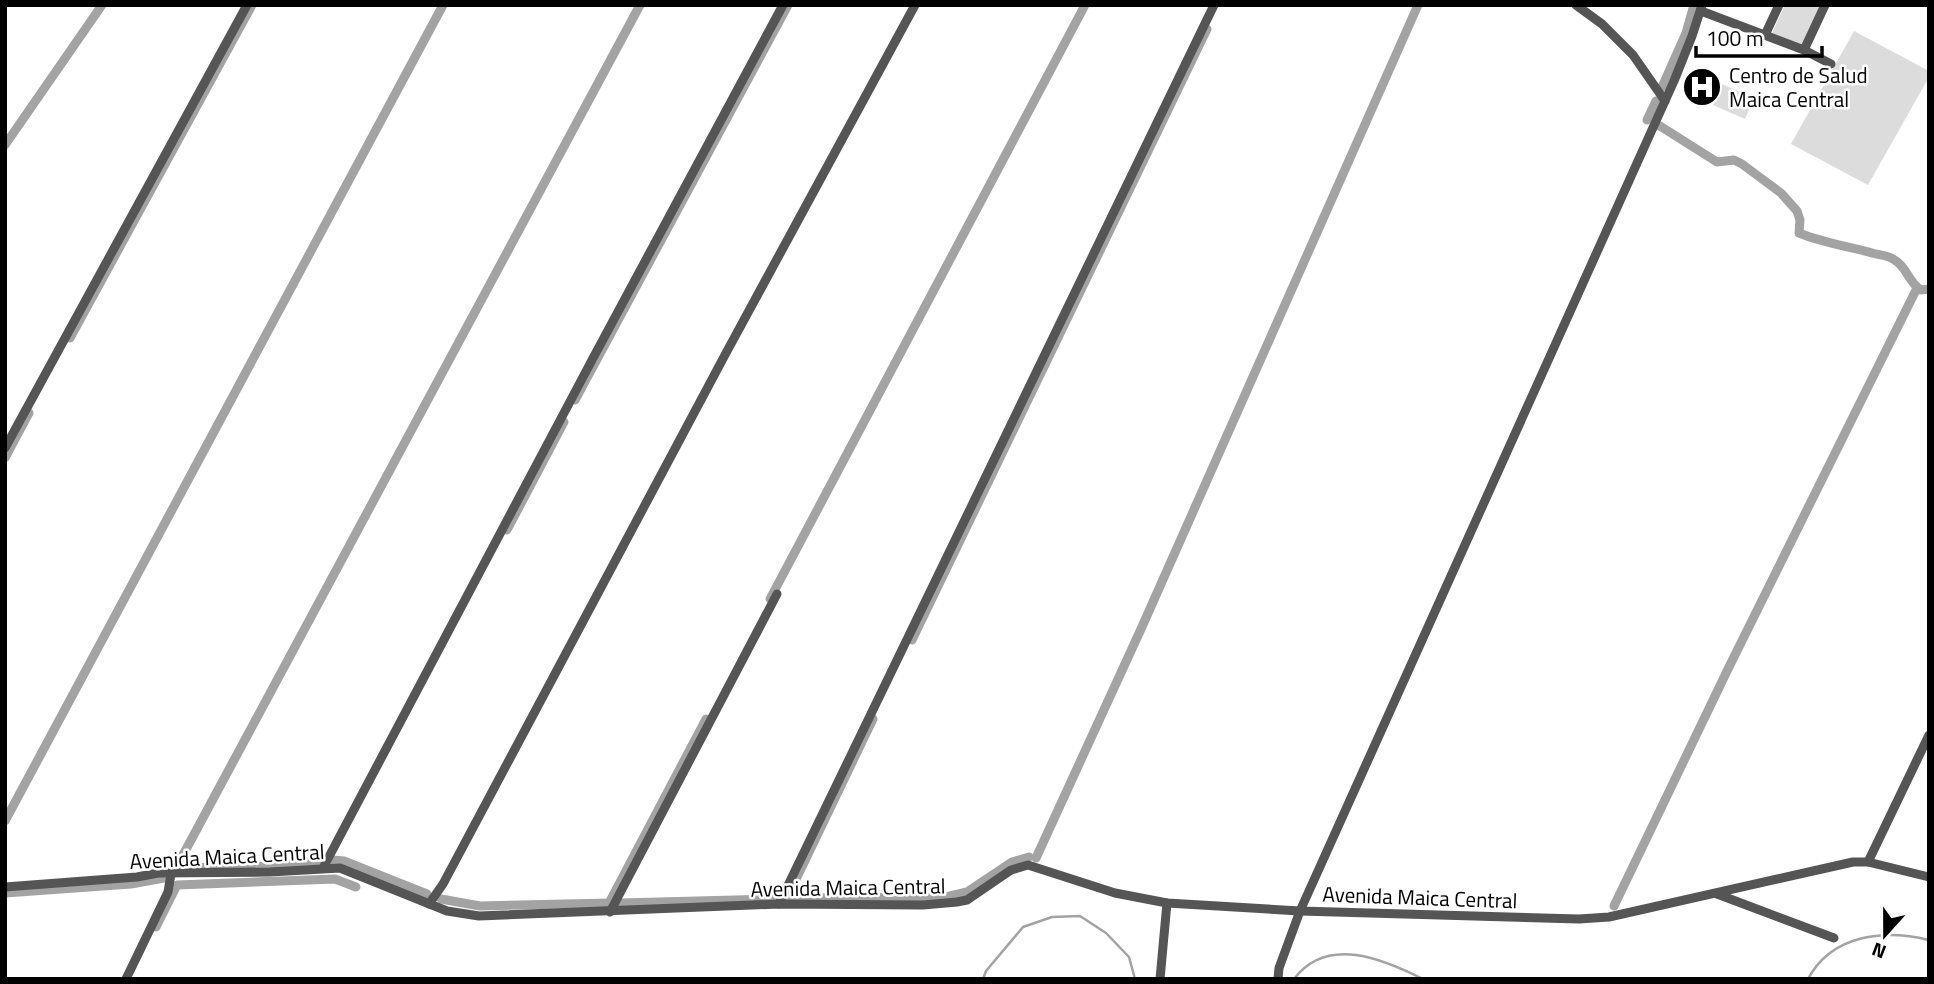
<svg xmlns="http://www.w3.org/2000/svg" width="1934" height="984" font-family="'Titillium Web',sans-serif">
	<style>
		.green { fill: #dcdcdc }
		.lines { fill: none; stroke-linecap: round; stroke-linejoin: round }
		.stream { stroke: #a3a3a3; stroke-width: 2.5 }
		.canal { stroke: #a3a3a3; stroke-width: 9 }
		.minor { stroke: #555; stroke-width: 9 }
		.labels { text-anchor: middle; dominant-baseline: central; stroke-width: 5; stroke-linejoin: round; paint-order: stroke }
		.poi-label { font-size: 21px; fill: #000; stroke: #fff; text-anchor: start }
		.street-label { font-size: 21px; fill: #000; stroke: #fff }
	</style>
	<rect width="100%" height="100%" fill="#fff"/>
	<g class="green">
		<polygon points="1785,5 1822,5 1802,45 1772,33"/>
		<polygon points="1854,31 1929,71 1929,77 1868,185 1791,144"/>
		<polygon points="1722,84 1754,98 1745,119 1713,105"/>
	</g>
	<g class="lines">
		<g class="stream">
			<polyline points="983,979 986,971 1023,927 1052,917 1080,916 1106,933 1129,957 1135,979"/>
			<path d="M1294,979C1327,935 1383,959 1423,979"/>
			<path d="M1808,979C1832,934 1885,929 1929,940"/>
		</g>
		<g class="canal">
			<polyline points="1662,87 1686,33 1694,5"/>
			<polyline points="1647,120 1656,101"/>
			<path d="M1660,126L1717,162L1734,160L1742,164L1781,193L1797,211L1800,220L1799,233C1823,243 1848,246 1872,253C1879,255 1887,255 1893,259C1907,266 1907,281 1921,290L1929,289"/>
			<polyline points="5,145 102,5"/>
			<polyline points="70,338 252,5"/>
			<polyline points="575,400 788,5"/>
			<polyline points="5,458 29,413"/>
			<polyline points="507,530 564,422"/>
			<polyline points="770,599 1085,5"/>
			<polyline points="912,640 1207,29"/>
			<polyline points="873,719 787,898 946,897 967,892 1012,862 1029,857"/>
			<polyline points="5,821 443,5"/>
			<polyline points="1036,858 1141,629 1418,5"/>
			<polyline points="333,860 344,861 427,894"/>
			<polyline points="176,868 640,5"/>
			<polyline points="176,868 271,866 319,861"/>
			<polyline points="5,893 131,884 164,878"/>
			<polyline points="441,899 480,906 610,903"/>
			<polyline points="609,903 706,719"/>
			<polyline points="620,903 774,899"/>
			<polyline points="1614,906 1728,669 1917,288"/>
			<polyline points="156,927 177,885 335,879 356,887"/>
		</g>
		<g class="minor">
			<polyline points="1576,5 1602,24 1633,55 1665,101"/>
			<polyline points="1701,11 1804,50 1831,64"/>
			<polyline points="1765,35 1779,5"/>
			<polyline points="1804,50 1825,5"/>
			<polyline points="5,448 247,5"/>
			<polyline points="1868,862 1929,735"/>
			<polyline points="323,868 592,360 783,5"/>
			<polyline points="5,887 137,877 158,873 270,872 340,868 447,911 479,916 779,904 923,905 957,902 967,900 1011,870 1028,865 1115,893 1167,903 1300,911 1579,919 1609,917 1853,862 1868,862 1929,877"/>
			<polyline points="1717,894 1834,938"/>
			<polyline points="429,904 443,884 726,353 915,5"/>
			<polyline points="779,904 1214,5"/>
			<polyline points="610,912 777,594"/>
			<polyline points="126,979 168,892 171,874"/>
			<polyline points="1160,979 1167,903"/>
			<polyline points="1278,979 1279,968 1300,911 1674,81 1692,36 1702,5"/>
		</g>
	</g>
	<defs>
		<symbol id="hospital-disc" viewBox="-11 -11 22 22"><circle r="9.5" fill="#000" stroke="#fff"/><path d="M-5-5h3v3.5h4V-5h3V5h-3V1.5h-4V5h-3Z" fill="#fff"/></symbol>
	</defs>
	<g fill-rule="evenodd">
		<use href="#hospital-disc" x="1680" y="65" width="44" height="44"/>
	</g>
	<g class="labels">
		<g class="poi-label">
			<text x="1729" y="75">Centro de Salud<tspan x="1729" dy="24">Maica Central</tspan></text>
		</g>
		<g class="street-label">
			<text transform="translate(227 856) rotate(-3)">Avenida Maica Central</text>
			<text transform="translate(848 887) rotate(-1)">Avenida Maica Central</text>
			<text transform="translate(1420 897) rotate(2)">Avenida Maica Central</text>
		</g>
	</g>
	<rect width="1934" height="984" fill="none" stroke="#000000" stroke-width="14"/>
	<g transform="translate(1885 935) rotate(201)" stroke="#ffffff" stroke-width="5" paint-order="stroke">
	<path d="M0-5L12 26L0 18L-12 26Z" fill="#000000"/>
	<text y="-10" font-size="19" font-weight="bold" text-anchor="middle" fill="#000000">N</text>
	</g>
	<path d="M1696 46v10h126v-10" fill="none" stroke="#000000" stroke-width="3.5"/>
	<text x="1706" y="46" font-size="21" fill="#000000" stroke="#ffffff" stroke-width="5" paint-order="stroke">100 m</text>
</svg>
